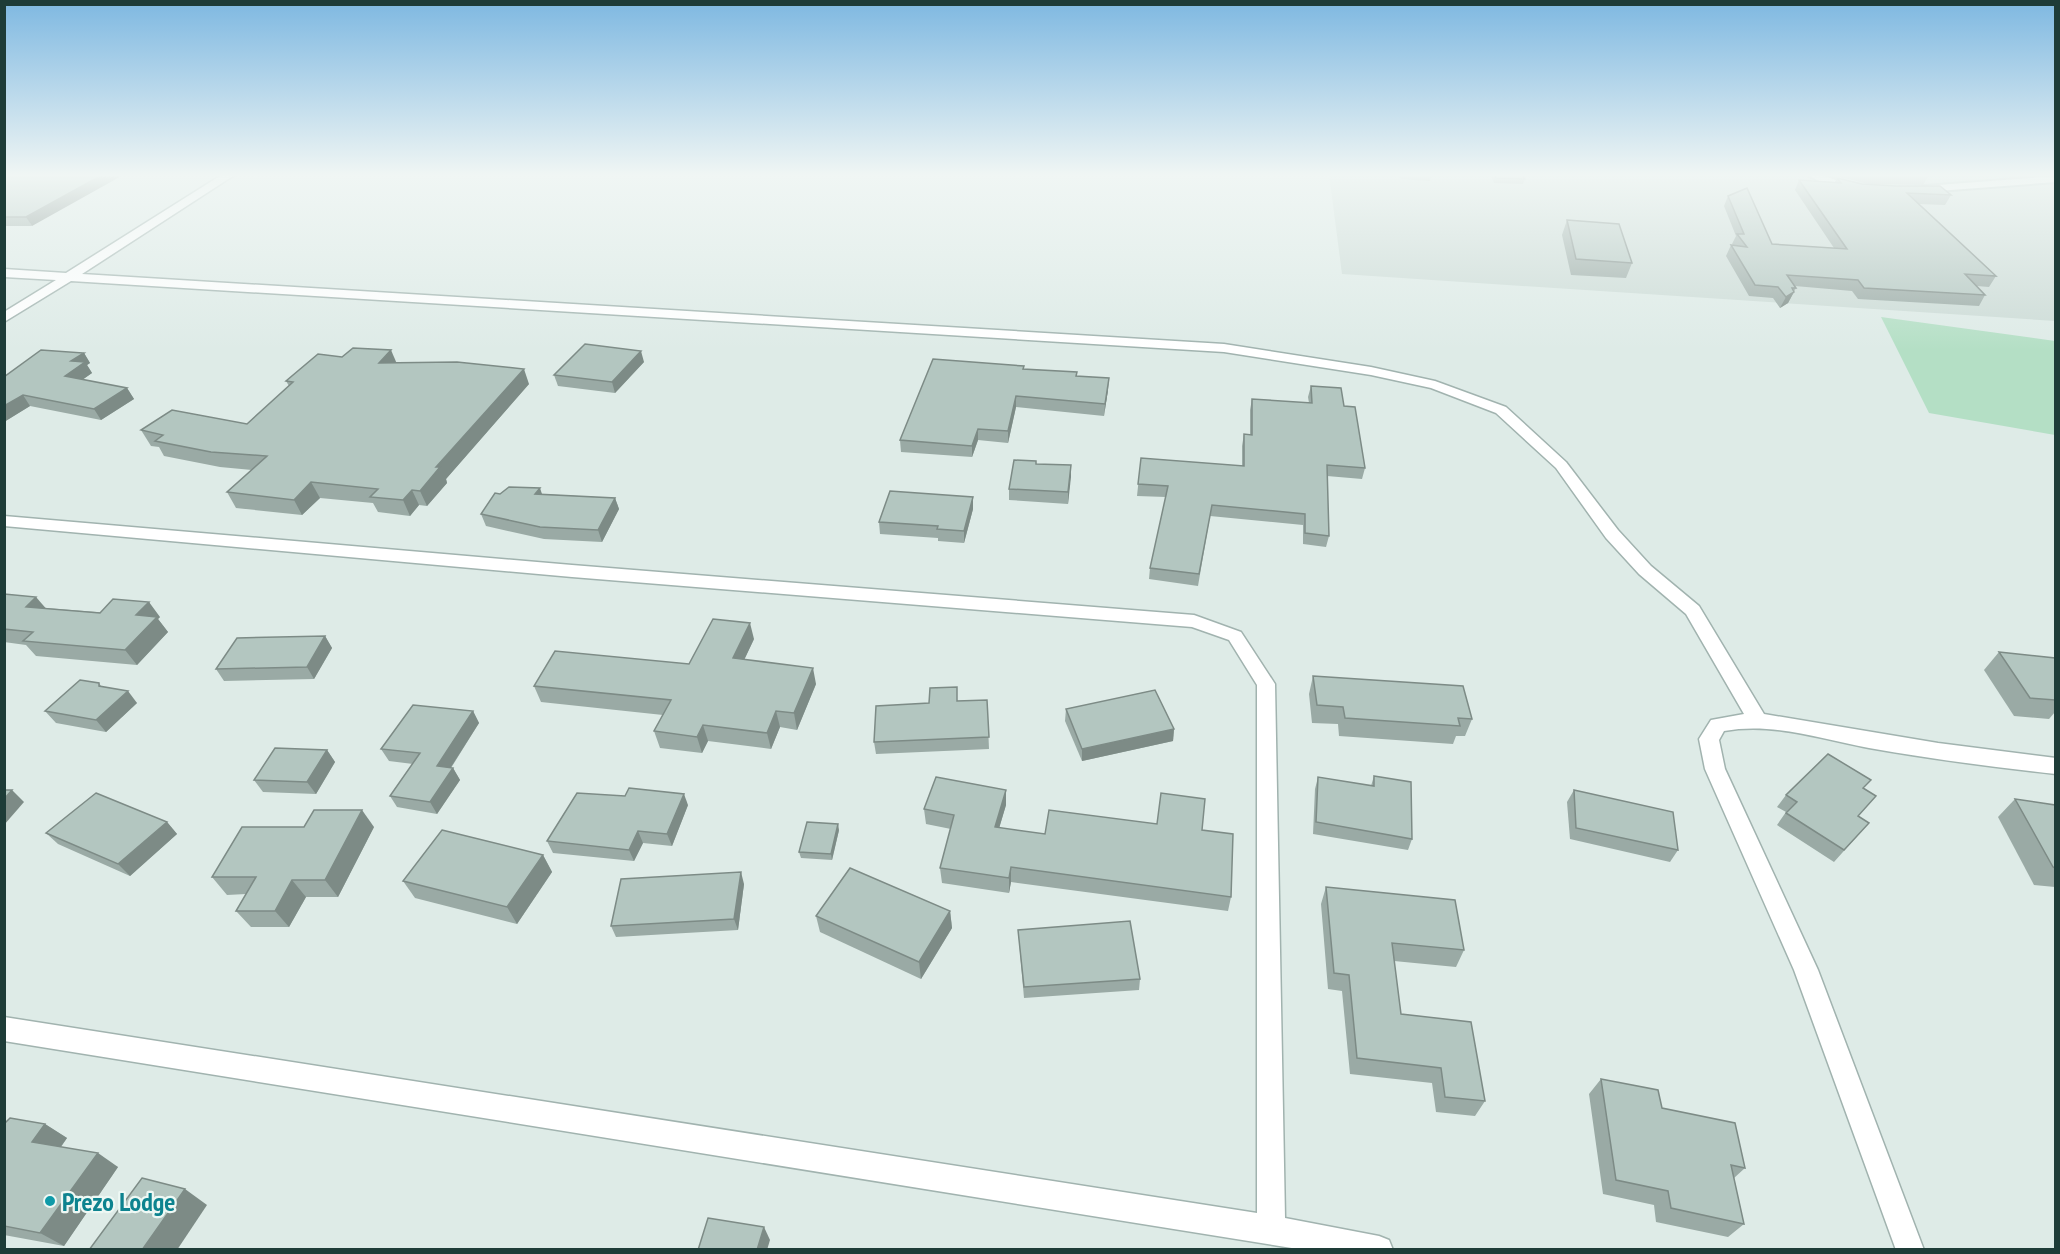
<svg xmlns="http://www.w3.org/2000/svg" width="2060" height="1254" font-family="'PT Sans Narrow',sans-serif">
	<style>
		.built { fill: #ccdbd6 }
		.green { fill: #b4dfc5 }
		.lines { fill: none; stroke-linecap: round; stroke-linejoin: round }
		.lane-casing { stroke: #a1b3af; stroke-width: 4 }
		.street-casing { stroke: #a1b3af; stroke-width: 3 }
		.lane { fill: #fff; fill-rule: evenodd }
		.street { fill: #fff; fill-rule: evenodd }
		.wall { fill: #9aaaa5 }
		.shaded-wall { fill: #7d8b86 }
		.building { fill: #b3c6c0; stroke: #7d8b86; stroke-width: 1.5 }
		.culture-dot { fill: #0f9aa8; stroke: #eef8f4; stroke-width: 2 }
		.labels { text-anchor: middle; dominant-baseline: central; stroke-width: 4.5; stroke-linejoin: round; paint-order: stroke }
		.near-culture-label { font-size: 26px; font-weight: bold; fill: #0d838f; stroke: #eef8f4; text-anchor: start }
	</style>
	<rect width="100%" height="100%" fill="#deebe7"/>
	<polygon class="built" points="1329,174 2055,174 2055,321 1342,274"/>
	<polygon class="green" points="1881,317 2055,341 2055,435 1929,413"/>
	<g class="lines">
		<defs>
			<g id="lane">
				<polygon points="1806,174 1819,174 1852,186 1847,189 1826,185"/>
				<polygon points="2056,176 2056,182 1924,192 1919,189 1924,186"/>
			</g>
			<g id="street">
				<path d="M223,174H236L82,274L1224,344L1371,367L1435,381L1506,407L1566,462L1618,530L1651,566L1699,606L1764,714L1938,743L2056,758V774C1993,767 1931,759 1869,748C1821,739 1773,722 1724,731L1719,740L1725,769L1818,970L1924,1250H1896L1794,970L1705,769L1699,739L1711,720L1744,714L1686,614L1639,574L1606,538L1556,468L1496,413L1431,388L1371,375L1224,352L71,281L4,322V312L56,280L4,277V269L66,273Z"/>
				<polygon points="4,516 572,565 1194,615 1241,632 1275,684 1285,1218 1379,1236 1389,1240 1393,1250 1304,1250 4,1041 4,1017 1257,1213 1257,685 1229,640 1192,627 572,577 4,526"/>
			</g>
		</defs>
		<use href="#lane" class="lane-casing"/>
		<use href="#street" class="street-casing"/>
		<use href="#lane" class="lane"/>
		<use href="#street" class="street"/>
	</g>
	<g class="wall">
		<polygon points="4,174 32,226 4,226"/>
		<polygon points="1399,174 1431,174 1431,176 1430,181 1401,179"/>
		<polygon points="1490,174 1522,174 1525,179 1523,184 1494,183"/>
		<polygon points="1829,174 1928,174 1929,175 1923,185 1868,184"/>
		<polygon points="1837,178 1862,184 1951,195 1945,205 1919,204 1996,276 1989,287 1977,286 1985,295 1979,306 1858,299 1852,291 1795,286 1796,288 1788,303 1780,308 1773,298 1749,296 1726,256 1731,245 1734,246 1732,244 1736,236 1724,206 1728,196 1772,244 1834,248 1795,190 1799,180 1835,182"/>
		<polygon points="1567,220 1632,263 1626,278 1571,275 1562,235"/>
		<polygon points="84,353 90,363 87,365 92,373 82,380 127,388 134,399 101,420 30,406 4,422 4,377"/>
		<polygon points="644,362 615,393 558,386 554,375"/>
		<polygon points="397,363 529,384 446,479 447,483 427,506 419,505 410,516 378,512 373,503 320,498 302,515 236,508 227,492 252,470 220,467 164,456 159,447 151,446 141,430 247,424 289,386 286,381"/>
		<polygon points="1024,366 1024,369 1077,376 1108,390 1104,416 1016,407 1008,443 978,440 972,457 901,452 900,440"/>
		<polygon points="1311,386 1344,406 1365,468 1362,479 1327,476 1329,536 1326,547 1303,544 1303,525 1210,516 1198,586 1149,579 1150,568 1166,497 1137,496 1141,458 1242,466 1242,446 1244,434 1250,435 1250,410 1252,399 1309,403 1308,397"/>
		<polygon points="1071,465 1068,504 1009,500 1009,489"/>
		<polygon points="500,494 542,494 615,498 619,509 602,542 544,539 486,526 481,514"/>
		<polygon points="973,497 973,509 964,543 938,541 938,538 880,534 879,522"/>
		<polygon points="4,594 46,608 160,617 158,619 168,632 137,665 36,656 26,645 4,642"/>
		<polygon points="325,636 332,648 314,679 224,681 216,669"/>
		<polygon points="754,639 744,660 816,684 797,730 780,727 771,749 708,741 702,753 660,748 654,731 663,715 541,702 534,686 689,664"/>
		<polygon points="1999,652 2055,658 2055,712 2049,719 2014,716 1984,670"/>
		<polygon points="1313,676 1472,719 1465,736 1456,736 1453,744 1339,736 1338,724 1312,723 1309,694"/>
		<polygon points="99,683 101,686 137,703 106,732 56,723 45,711"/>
		<polygon points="987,700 989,749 876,754 874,742 929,703 958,701"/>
		<polygon points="1066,709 1174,729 1173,741 1082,761 1065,721"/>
		<polygon points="473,711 479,723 451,768 453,768 460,780 437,814 397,807 390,796 413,764 389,761 381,749"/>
		<polygon points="327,750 335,762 316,794 263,792 254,780"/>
		<polygon points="1374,776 1412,839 1408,850 1313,834 1315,789 1318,777 1371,786"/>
		<polygon points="1864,788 1858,816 1859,834 1834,862 1777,825 1786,812 1777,807 1786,795"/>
		<polygon points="1006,790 1006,805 999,828 1045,834 1202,830 1231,897 1228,911 1011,882 1009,893 942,883 940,868 951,829 926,824 924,809"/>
		<polygon points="1574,790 1678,850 1670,862 1570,839 1567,802"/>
		<polygon points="2015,799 2055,805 2055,887 2034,885 1998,817"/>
		<polygon points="688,805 672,846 643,843 634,861 553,853 547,841"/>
		<polygon points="167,822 177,834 130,876 58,844 46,833"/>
		<polygon points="374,827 338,897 306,897 289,927 251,927 236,911 246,894 227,895 212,877"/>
		<polygon points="839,830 832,860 801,858 799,852"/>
		<polygon points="543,855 552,872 517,924 415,898 403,881"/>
		<polygon points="744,884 738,930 616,937 611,926"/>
		<polygon points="1326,887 1464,950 1456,967 1394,961 1401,1014 1485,1101 1475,1116 1436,1112 1432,1083 1350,1074 1342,991 1328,989 1321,904"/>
		<polygon points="950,911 952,928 921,979 820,932 816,916"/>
		<polygon points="1018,930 1140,979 1139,990 1024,998"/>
		<polygon points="1601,1079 1662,1108 1745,1168 1734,1178 1744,1224 1728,1237 1656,1222 1654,1205 1603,1194 1589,1094"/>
		<polygon points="4,1124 45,1124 67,1138 61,1147 118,1167 64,1246 4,1235"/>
	</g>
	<g class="shaded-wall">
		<polygon points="104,174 125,174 32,226 26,217"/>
		<polygon points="1794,292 1788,303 1780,308 1786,297"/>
		<polygon points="391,350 397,364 379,363"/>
		<polygon points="641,351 644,362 615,393 612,382"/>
		<polygon points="84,353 90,363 87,365 92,373 72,387 65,376 71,361"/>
		<polygon points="524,369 529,384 446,479 447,483 427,506 420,491 436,467"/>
		<polygon points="1109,378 1108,390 1104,416 1105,404"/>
		<polygon points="127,388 134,399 101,420 94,409"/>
		<polygon points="23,395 30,406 4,422 4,406"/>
		<polygon points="1016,396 1016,407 1008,443 1008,431"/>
		<polygon points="978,429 978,440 972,457 972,446"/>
		<polygon points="1071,465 1071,477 1068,504 1068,492"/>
		<polygon points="311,482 320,498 302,515 294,500"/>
		<polygon points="540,488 544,500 535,494"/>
		<polygon points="412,490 419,505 410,516 403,500"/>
		<polygon points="973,497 973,509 964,543 964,531"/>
		<polygon points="615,498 619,509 602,542 598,530"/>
		<polygon points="36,597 49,612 26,607"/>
		<polygon points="149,602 160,617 158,619 168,632 137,665 125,650 136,615"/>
		<polygon points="750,623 754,639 737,675 733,658"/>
		<polygon points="325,636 332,648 314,679 307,667"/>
		<polygon points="813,668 816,684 797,730 794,713"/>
		<polygon points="128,691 137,703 106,732 96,720"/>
		<polygon points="473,711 479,723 444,778 437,766"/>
		<polygon points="776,711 780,727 771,749 767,733"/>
		<polygon points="703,725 708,741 702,753 697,737"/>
		<polygon points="1174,729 1173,741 1082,761 1082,749"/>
		<polygon points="327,750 335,762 316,794 307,782"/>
		<polygon points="453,768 460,780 437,814 430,802"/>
		<polygon points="12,790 24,802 4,825 4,799"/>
		<polygon points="1006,790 1006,805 995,842 995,827"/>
		<polygon points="684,794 688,805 672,846 667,834"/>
		<polygon points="362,810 374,827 338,897 325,880"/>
		<polygon points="167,822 177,834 130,876 118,864"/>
		<polygon points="838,824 839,830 832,860 831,854"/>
		<polygon points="638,831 643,843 634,861 629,850"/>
		<polygon points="543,855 552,872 517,924 507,907"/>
		<polygon points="1011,867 1011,882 1009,893 1009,878"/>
		<polygon points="741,872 744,884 738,930 734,919"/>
		<polygon points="292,880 306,897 289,927 275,911"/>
		<polygon points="950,911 952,928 921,979 919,962"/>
		<polygon points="45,1124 67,1138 54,1156 32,1142"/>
		<polygon points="98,1153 118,1167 64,1246 40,1233"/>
		<polygon points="185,1189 207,1205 177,1250 142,1250"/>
		<polygon points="764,1227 770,1240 767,1250 757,1250"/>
	</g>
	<g class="building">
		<polygon points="4,174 104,174 26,217 4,217"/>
		<polygon points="1407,174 1431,174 1431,176"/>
		<polygon points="1493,174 1522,174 1525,179 1496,178"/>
		<polygon points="1888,174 1928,174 1929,175"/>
		<polygon points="1837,178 1862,184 1896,186 1940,186 1951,195 1907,193 1996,276 1965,274 1985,295 1864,288 1858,280 1787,275 1796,288 1792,288 1794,292 1786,297 1778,287 1755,285 1731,245 1747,247 1737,234 1744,234 1728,196 1747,188 1772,244 1847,249 1799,180 1841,183"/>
		<polygon points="1567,220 1619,224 1632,263 1576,259"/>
		<polygon points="585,344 641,351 612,382 554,375"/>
		<polygon points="353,348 391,350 379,363 457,362 524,369 436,467 440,467 420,491 412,490 403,500 370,497 378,489 311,482 294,500 227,492 267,456 211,452 155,441 163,435 141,430 172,410 247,424 293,382 286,381 318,354 342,357"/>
		<polygon points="41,350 84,353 71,361 85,362 65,376 127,388 94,409 23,395 4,406 4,377"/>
		<polygon points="933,359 1024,366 1023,369 1077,372 1076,376 1109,378 1105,404 1016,396 1008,431 978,429 972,446 900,440"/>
		<polygon points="1311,386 1341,388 1344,406 1355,407 1365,468 1327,465 1329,536 1305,533 1305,514 1212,505 1199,574 1150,568 1168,486 1138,484 1141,458 1244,466 1244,434 1252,435 1252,399 1312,403"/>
		<polygon points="1014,460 1036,461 1036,464 1071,465 1068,492 1009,489"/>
		<polygon points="509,487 540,488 535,494 615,498 598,530 540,527 481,514 495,493 500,494"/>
		<polygon points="890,491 973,497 964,531 937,529 938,526 879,522"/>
		<polygon points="4,594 36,597 26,607 100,613 113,599 149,602 136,615 157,617 125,650 23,641 33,632 4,629"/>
		<polygon points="713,619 750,623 733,658 813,668 794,713 776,711 767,733 703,725 697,737 654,731 671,700 534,686 555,651 689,664"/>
		<polygon points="325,636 307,667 216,669 237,638"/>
		<polygon points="1999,652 2055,658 2055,700 2030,698"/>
		<polygon points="1313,676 1463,686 1472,719 1458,718 1460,726 1345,718 1343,707 1317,705"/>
		<polygon points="80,680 99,683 99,686 128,691 96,720 45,711"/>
		<polygon points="957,687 957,701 987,700 989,737 874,742 876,706 929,703 930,688"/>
		<polygon points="1155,690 1174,729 1082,749 1066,709"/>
		<polygon points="413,705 473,711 437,766 453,768 430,802 390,796 420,753 381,749"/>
		<polygon points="275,748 327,750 307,782 254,780"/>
		<polygon points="1828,754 1871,780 1863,788 1876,796 1858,816 1869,823 1844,850 1786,813 1797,802 1786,795"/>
		<polygon points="1374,776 1411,782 1412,839 1316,822 1318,777 1374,786"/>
		<polygon points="936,777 1006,790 995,827 1045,834 1049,810 1157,824 1161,793 1205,799 1202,830 1233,834 1231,897 1011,867 1009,878 940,868 954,815 924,809"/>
		<polygon points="629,788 684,794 667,834 638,831 629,850 547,841 577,793 625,796"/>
		<polygon points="4,790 12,790 4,799"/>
		<polygon points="1574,790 1673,812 1678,850 1576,828"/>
		<polygon points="96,793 167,822 118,864 46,833"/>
		<polygon points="2015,799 2055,805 2055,868 2053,867"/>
		<polygon points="314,810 362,810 325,880 292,880 275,911 236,911 256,877 212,877 242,827 304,827"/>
		<polygon points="807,822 838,824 831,854 799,852"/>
		<polygon points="442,830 543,855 507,907 403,881"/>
		<polygon points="850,868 950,911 919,962 816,916"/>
		<polygon points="741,872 734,919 611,926 621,879"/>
		<polygon points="1326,887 1455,900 1464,950 1392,943 1401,1014 1471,1022 1485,1101 1445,1097 1441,1068 1357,1058 1349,975 1334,973"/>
		<polygon points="1130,921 1140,979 1024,987 1018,930"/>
		<polygon points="1601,1079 1658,1090 1662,1108 1735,1123 1745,1168 1731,1165 1744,1224 1671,1208 1668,1191 1616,1180"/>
		<polygon points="10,1118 45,1124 32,1142 98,1153 40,1233 4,1226 4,1124"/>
		<polygon points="142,1178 185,1189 142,1250 89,1250"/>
		<polygon points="708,1218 764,1227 757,1250 698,1250"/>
	</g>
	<linearGradient id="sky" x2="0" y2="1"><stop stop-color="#7eb8e1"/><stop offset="0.5" stop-color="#f0f6f4"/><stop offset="1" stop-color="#f0f6f4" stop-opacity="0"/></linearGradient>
	<rect width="2060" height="350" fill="url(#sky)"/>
	<circle class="culture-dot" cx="50" cy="1201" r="6"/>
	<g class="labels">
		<g class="near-culture-label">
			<text x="62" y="1201">Prezo Lodge</text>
		</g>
	</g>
	<rect width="2060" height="1254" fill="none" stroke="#1e3c38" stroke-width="12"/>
</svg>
